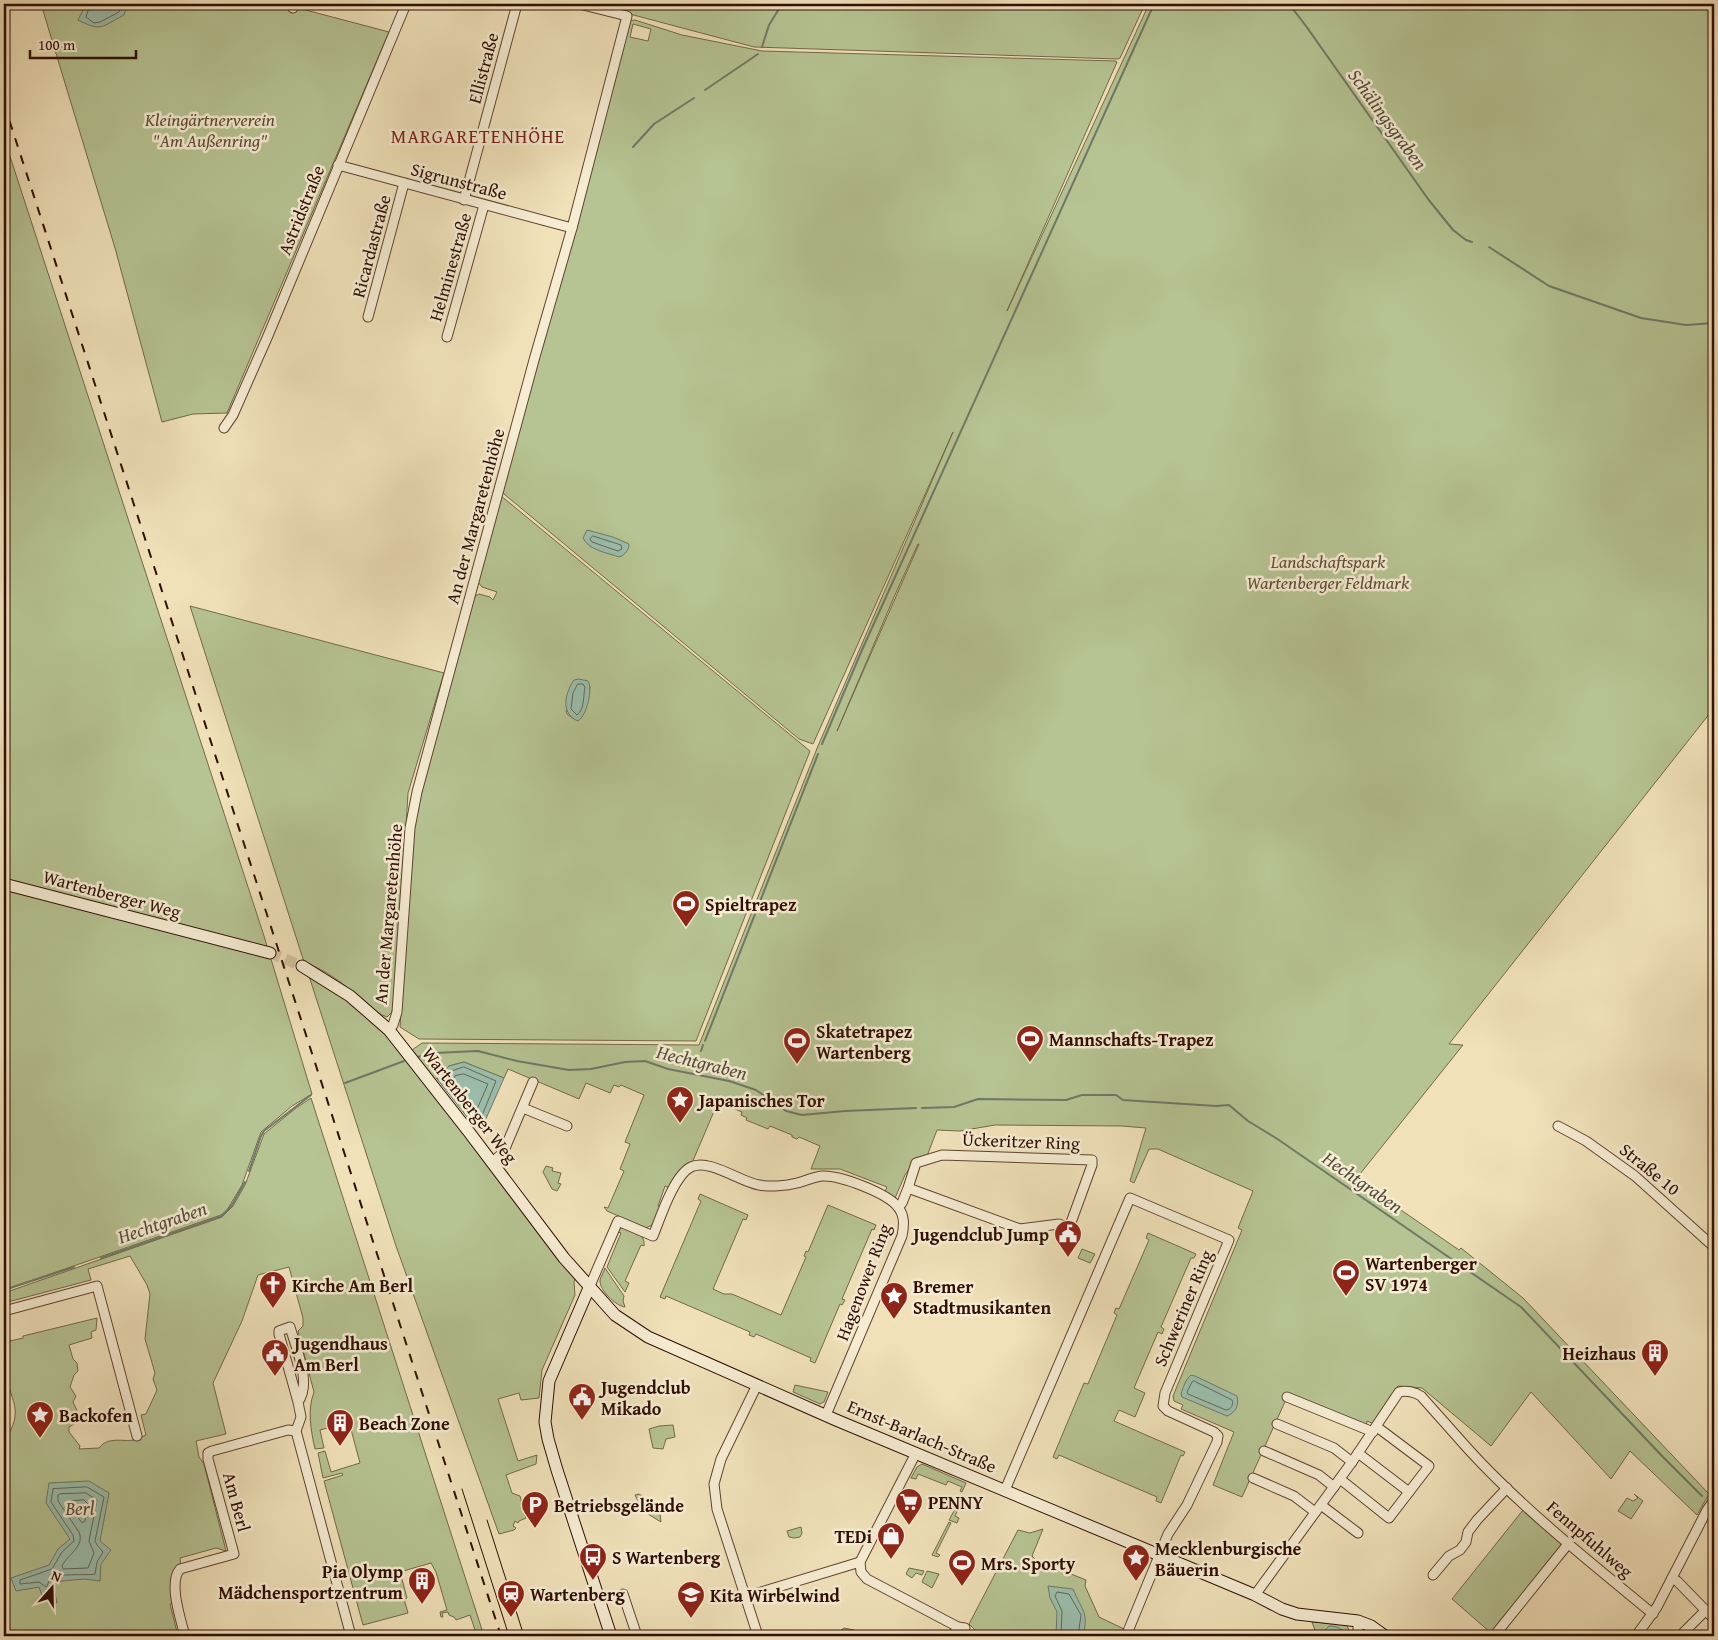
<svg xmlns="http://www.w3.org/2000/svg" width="1718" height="1640" font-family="'Gentium Book Plus',serif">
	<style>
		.green { fill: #b6c392; stroke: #73684a; fill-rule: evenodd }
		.water { fill: #9bbeac; stroke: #707868 }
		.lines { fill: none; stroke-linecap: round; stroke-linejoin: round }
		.shore { stroke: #666658; stroke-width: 1 }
		.stream { stroke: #707868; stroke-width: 2 }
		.secondary-tunnel { stroke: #d3c19e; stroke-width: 11; stroke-dasharray: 11 5.5; stroke-linecap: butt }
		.street-casing { stroke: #604330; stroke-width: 11 }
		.secondary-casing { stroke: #300e03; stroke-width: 13 }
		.street { stroke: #f5ecd2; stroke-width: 9 }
		.secondary { stroke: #f5ecd2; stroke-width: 11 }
		.tram { stroke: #300e03; stroke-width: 1 }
		.rail { stroke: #300e03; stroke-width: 2; stroke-dasharray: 9 9; stroke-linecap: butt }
		.labels { text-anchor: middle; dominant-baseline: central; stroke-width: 5; stroke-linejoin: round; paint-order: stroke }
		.street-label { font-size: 18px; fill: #300e03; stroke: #f5ecd2 }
		.park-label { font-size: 18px; font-style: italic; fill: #5f4d35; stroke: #f5ecd2 }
		.poi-label { font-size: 18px; font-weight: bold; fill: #300e03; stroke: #f5ecd2; text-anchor: start }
		.water-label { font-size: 19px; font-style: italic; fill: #554c3e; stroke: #f5ecd2 }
		.neighbourhood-label { font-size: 19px; letter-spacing: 1px; fill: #7a1f14; stroke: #f5ecd2 }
	</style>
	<rect width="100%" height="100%" fill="#f0e1b9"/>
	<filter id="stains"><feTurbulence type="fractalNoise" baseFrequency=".004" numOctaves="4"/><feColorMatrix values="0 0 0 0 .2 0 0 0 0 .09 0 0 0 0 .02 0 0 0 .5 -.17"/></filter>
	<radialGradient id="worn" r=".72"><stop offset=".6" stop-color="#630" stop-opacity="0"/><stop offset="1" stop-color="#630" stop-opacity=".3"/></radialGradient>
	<g class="green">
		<polygon points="41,4 283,4 389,32 227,413 193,414 162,422 115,248"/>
		<polygon points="592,4 1145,4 1120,58 1118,59 754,47"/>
		<path d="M1149,4H1714V708L1449,1044L1463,1045L1356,1179L1459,1250L1461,1248L1523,1298L1709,1494L1697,1515L1630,1451L1611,1479L1531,1392L1491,1446L1422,1388L1398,1386L1374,1424L1367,1421L1366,1428L1288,1395L1242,1497L1213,1485L1234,1432L1181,1409L1183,1405L1174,1401L1173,1396L1242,1230L1238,1228L1253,1191L1158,1149H1149L1134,1183L1130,1181L1146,1128L1122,1126L995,1125L960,1131L937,1130L927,1156L915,1158L910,1168L905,1175L895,1198L885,1192L887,1187L840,1169H811L820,1146L799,1137L797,1139L792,1137V1135L770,1126L768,1129L746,1120L747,1118L741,1115L742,1112L718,1102L692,1163L682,1168L674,1177L669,1188L665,1186L658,1206L661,1207L654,1224L646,1228L607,1211L604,1207L608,1208L624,1171L620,1169L630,1144L625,1142L644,1095L621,1085L619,1087L614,1085L610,1093L586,1083L579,1099L508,1069L504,1078L464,1062L449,1066L435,1080L412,1050L422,1043L699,1045L818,746L953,432L813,744L799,739L504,494L502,490L628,21L635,20L682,35L762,51L1116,61L1117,62L1007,311ZM633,24L651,29L648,41L630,37ZM918,544H919L837,731L894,597Z"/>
		<polygon points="4,138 264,936 312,1094 292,1106 261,1132 242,1185 227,1210 221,1215 4,1290"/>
		<path d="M500,495L810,751L696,1041L419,1039L400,1027L413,836L417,810L473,597L479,594L490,597L493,600L497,592L482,587L478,582ZM590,686L589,692L574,719L567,714L566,710Z"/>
		<path d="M190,606L444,673L408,793L396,991L392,1012L387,1017C372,1012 361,998 349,989C336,978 320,968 304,962Z"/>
		<polygon points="309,976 353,1004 391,1038 575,1279 574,1282 575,1295 542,1370 539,1398 521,1400 519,1393 498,1399 518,1461 537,1455 536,1464 506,1475 512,1493 520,1496 526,1518 519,1521 518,1523 515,1521 513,1526 516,1528 514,1530 499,1534 396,1246"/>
		<path d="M311,1098L484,1636H477L470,1615L456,1620L454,1617L449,1615L448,1612L442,1613L443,1617H441L440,1612L447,1610L436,1572L431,1563L400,1572L407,1598L404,1599L408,1613L363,1625L324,1481L343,1475L342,1473L323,1478L318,1453L325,1451L331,1472L360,1463L349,1422L320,1430L324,1448L315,1449C311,1431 307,1410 314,1392L298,1331L303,1326V1318L289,1267L258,1275L242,1321L213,1383L226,1434L196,1441L199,1457L204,1464L226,1551L216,1548L180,1558L181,1566L174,1603L170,1604L178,1636H4V1441C26,1410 10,1401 4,1369C3,1360 4,1350 4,1341L10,1339V1341L23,1338V1336L97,1318L96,1330L91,1332L92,1338L69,1345L73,1359L77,1363L78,1371L74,1375L70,1387L76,1396L73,1402L80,1417L78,1422L69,1427V1432L80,1446L79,1449L99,1448C108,1436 123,1442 134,1440C138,1439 142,1437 146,1435L141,1415L146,1414L157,1390L153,1379L155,1373L145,1339L150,1294L147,1285L130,1256L88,1269L91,1280L4,1303V1293L222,1217L233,1206L245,1185L264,1134L296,1108Z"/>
		<polygon points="546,1166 553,1168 552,1171 561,1173 558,1183 561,1184 557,1191 552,1189 543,1172"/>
		<polygon points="700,1194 748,1215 746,1220 743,1219 713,1289 724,1294 732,1294 781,1315 806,1257 804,1256 806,1251 808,1252 828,1205 876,1225 874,1230 872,1229 842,1299 845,1300 842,1305 840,1304 815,1363 810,1361 811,1358 756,1334 754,1337 749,1335 750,1332 666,1296 665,1299 660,1297 701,1201 698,1199"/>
		<path d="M620,1228C631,1228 646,1234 644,1246L641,1245L625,1281L629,1283L625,1292L607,1267L621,1233L618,1232Z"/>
		<polygon points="1148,1233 1196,1254 1194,1258 1191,1258 1161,1327 1164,1329 1162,1334 1158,1332 1134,1388 1145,1393 1135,1417 1119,1410 1114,1421 1185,1452 1183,1456 1181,1455 1161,1503 1156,1501 1157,1497 1059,1455 1057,1459 1053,1457 1084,1383 1088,1384 1117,1315 1114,1313 1116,1308 1119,1309 1149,1240 1146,1238"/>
		<polygon points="1082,1249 1095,1254 1090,1263 1078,1258"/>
		<path d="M605,1268L624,1296L623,1301L625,1307C616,1306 599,1290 600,1280C601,1276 604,1272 605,1268Z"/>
		<polygon points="795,1385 828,1392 824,1402 820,1404 793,1392"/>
		<polygon points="673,1425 675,1437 666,1439 663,1449 653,1448 649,1429 659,1426"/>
		<polygon points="922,1464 966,1483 962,1492 960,1491 962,1487 948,1481 946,1485 918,1474 916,1479 911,1478 917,1467"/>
		<polygon points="639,1494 659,1506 661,1522 643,1511 635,1495"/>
		<polygon points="1634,1494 1643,1501 1631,1519 1618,1511 1627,1498 1633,1501 1638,1498"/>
		<polygon points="960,1500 965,1503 966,1505 961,1503 955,1516 959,1518 957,1523 949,1520"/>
		<polygon points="1523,1510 1561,1542 1561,1546 1491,1633 1452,1599"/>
		<polygon points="949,1522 951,1523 936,1553 940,1555 938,1557 932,1555"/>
		<polygon points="801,1527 802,1533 800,1537 794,1538 789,1537 787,1531"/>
		<polygon points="1043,1529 1032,1556 1036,1560 1086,1580 1085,1586 1099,1617 1124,1629 1121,1636 977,1636 976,1631 969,1624 1018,1530 1030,1533"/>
		<polygon points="909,1568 924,1571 922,1575 916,1573 912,1578 906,1574"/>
		<polygon points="927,1571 939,1574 932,1588 922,1582"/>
		<polygon points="1312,1622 1346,1624 1352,1636 1317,1636"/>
		<polygon points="844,1628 854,1630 863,1633 863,1636 839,1636 840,1631"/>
	</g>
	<g class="water">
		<path d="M86,4H128L124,15C101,27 102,32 78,20Z"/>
		<path d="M587,530L613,537L629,544C629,550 625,555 619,557C608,553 588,550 583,538Z"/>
		<path d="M579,679L588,681C593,689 587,715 578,721C560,714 565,693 574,680Z"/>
		<polygon points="464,1062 504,1078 485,1121 475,1127 437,1079 449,1066"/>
		<path d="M1191,1375L1195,1376L1237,1396C1239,1406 1236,1412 1227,1416L1182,1397L1181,1394C1183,1388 1185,1380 1191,1375Z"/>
		<polygon points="89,1481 109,1493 100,1541 111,1550 101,1564 100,1581 84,1579 53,1582 57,1603 44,1601 39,1587 16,1591 11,1578 49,1565 58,1549 70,1539 46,1503 49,1483"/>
		<path d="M1048,1586L1073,1589C1082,1611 1089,1612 1083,1636H1056L1057,1612L1050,1598Z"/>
		<path d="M1329,1626C1337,1626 1343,1629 1347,1636H1324L1326,1629Z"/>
	</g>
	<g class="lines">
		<g class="shore">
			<polyline points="90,4 86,17 94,23 100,22 119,12 123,4"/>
			<polygon points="593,536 621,545 622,549 618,551 592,542 590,539"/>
			<path d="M578,684H583L585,687C583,696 585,709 577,715L571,709L573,693Z"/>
			<polygon points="464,1067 496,1081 481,1118 478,1120 475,1119 444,1080 452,1071"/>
			<polygon points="464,1074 488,1084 477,1109 474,1108 453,1081 455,1076"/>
			<path d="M1194,1381L1232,1400C1234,1404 1231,1410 1226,1410L1188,1394L1187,1392L1192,1382Z"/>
			<path d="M87,1487L104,1497L95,1541L97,1545L103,1552L97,1562L95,1574C86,1576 56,1572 50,1580C48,1582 48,1585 46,1587L39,1582L20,1584V1580L52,1569L62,1552L74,1541L73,1535L51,1502L53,1489Z"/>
			<path d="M86,1493L97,1500L89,1541L94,1553L88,1568L63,1569L62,1566C68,1554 85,1546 79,1532L58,1501V1495L60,1494Z"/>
			<polygon points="84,1500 88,1504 85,1521 82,1523 68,1503 70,1501"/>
			<polyline points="1061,1636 1062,1611 1055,1596 1057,1592 1069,1594 1081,1615 1078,1636"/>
		</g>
		<g class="stream">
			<polyline points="1289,4 1306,26 1428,199 1453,230 1466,240 1472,242"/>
			<polyline points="762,47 769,25 782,4"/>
			<polyline points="705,90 758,54"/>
			<polyline points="633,147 654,124 694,98"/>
			<polyline points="1489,247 1549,286 1641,318 1686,325 1714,323"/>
			<polyline points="822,744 862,650 1154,4"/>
			<polyline points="705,1041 818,754"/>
			<polyline points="701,1051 703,1045"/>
			<polyline points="417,1057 434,1053 478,1051 517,1061 569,1070 591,1069 625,1062 645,1061 668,1069 729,1081 756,1090 786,1111 802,1115 845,1111 916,1108"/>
			<polyline points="345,1083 404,1061"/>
			<polyline points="922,1108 954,1107 978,1099 1066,1100 1082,1095 1116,1095 1123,1100 1216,1106 1229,1105 1248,1121 1276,1138 1521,1307 1663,1457 1702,1496"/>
			<polyline points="249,1171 261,1136 264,1131 311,1095"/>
			<polyline points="101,1258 222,1216 232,1205 245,1182"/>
			<polyline points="4,1290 74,1267"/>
		</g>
		<polyline class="secondary-tunnel" points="270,953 302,966"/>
		<defs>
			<g id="street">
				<polyline points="293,8 295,4"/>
				<polyline points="338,165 572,228"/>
				<polyline points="464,200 517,4"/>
				<polyline points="368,317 404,183"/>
				<polyline points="447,337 484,205"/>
				<polyline points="224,428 233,415 267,338 406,4"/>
				<polyline points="389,1030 393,1025 397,1012 410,828 417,792 534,360 572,228 627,16 579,4"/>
				<polyline points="523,1108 567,1126"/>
				<polyline points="1558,1126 1586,1141 1635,1176 1714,1247"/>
				<polyline points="492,1162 503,1153 533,1082"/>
				<polyline points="898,1207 902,1203 908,1188 1020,1229 1059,1224 1069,1228 1092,1165 1092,1160 942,1155 916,1163 908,1188"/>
				<path d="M589,1288L618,1221L653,1236C660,1219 674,1175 691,1167C709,1158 740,1182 759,1185C770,1187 786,1186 797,1183C805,1181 813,1177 822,1176C840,1175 887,1193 898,1207C905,1216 904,1226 902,1236L826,1415"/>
				<polyline points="4,1311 97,1286 137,1436"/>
				<polyline points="757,1385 721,1459 714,1484 717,1509 758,1636"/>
				<polyline points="1287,1397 1373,1432"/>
				<path d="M298,1402C312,1384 296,1348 290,1327L279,1331V1334L298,1402L301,1417L296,1431L351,1636"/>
				<polyline points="1277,1424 1334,1448 1352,1462"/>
				<polyline points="1264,1451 1319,1475 1334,1487"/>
				<polyline points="916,1453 860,1562 861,1572 867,1579 958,1627 965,1628"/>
				<polyline points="1358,1453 1409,1492"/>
				<polyline points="1253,1478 1294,1496 1315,1512"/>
				<polyline points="1340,1479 1389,1518 1429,1466 1377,1427"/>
				<polyline points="1005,1490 1130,1198 1229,1240 1165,1393 1163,1406 1168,1411 1214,1432 1218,1436 1217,1442 1187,1505 1168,1534 1126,1636"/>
				<polyline points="1321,1505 1358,1533"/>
				<polyline points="1433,1575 1449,1556 1460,1550 1466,1542 1468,1532 1477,1520 1507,1488"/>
				<polyline points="1672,1578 1677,1581 1714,1619"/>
				<polyline points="623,1594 637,1636"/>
				<path d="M1255,1595L1352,1462L1399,1392C1406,1390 1415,1392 1421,1396C1437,1414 1453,1432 1469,1450C1524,1510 1590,1562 1653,1614"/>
				<polyline points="745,1597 860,1562"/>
				<path d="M185,1636C181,1620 168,1583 180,1569L234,1554L208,1459V1453L212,1451L288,1430L296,1431"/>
				<polyline points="953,1636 958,1627"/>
				<polyline points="1358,1636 1358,1621"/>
				<polyline points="1494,1636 1568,1544"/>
				<polyline points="1636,1636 1657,1607 1707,1510 1714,1500"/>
				<polyline points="1680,1636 1706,1610"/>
			</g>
			<g id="secondary">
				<polyline points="4,884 270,953"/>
				<polyline points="302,966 350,996 389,1030 469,1132 564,1258 615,1315 648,1337 836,1420 1255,1595 1282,1609 1297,1614 1358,1621 1371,1626 1385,1636"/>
				<polyline points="589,1288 549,1381 545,1422 548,1439 557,1470 611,1636"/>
			</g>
		</defs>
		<use href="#street" class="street-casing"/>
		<use href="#secondary" class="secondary-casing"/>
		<use href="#street" class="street"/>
		<use href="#secondary" class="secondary"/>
		<g class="tram">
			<polyline points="462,1489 509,1636"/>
			<polyline points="487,1520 524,1636"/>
		</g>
		<polyline class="rail" points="4,104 501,1636"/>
	</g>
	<defs>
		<symbol id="stadium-pin" viewBox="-11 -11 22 30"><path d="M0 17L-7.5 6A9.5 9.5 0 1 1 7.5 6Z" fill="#8f2418" stroke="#f5ecd2"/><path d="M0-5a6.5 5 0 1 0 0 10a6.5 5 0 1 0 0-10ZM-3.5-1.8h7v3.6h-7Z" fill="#fff"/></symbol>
		<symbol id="sight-pin" viewBox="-11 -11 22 30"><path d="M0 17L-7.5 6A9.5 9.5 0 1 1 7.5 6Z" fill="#8f2418" stroke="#f5ecd2"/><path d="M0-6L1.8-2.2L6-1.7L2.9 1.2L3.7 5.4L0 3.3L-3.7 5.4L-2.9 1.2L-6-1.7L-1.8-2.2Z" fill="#fff"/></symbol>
		<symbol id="civic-pin" viewBox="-11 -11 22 30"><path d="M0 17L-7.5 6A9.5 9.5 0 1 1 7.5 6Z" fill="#8f2418" stroke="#f5ecd2"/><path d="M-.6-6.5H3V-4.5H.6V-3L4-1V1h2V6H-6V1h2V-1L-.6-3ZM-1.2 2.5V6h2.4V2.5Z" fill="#fff"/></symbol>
		<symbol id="church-pin" viewBox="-11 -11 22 30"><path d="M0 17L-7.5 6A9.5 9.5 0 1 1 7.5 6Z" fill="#8f2418" stroke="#f5ecd2"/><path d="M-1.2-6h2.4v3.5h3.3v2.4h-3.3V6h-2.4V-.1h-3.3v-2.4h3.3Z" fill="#fff"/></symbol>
		<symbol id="building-pin" viewBox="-11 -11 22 30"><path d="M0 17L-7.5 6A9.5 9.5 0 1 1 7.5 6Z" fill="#8f2418" stroke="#f5ecd2"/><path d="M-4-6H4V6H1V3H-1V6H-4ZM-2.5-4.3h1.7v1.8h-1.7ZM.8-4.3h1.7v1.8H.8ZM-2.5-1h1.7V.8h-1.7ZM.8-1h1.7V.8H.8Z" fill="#fff"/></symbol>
		<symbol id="supermarket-pin" viewBox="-11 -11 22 30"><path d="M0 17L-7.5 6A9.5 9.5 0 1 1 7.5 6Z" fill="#8f2418" stroke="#f5ecd2"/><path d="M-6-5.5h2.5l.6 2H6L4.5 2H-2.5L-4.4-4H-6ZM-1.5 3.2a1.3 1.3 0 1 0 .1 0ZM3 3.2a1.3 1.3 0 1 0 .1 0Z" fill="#fff"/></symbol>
		<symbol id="parking-pin" viewBox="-11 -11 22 30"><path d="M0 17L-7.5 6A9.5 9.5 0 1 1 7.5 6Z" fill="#8f2418" stroke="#f5ecd2"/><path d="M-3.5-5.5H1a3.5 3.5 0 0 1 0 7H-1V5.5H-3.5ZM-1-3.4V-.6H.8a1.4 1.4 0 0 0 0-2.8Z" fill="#fff"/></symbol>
		<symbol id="shop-pin" viewBox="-11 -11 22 30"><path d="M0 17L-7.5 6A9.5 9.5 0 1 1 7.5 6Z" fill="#8f2418" stroke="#f5ecd2"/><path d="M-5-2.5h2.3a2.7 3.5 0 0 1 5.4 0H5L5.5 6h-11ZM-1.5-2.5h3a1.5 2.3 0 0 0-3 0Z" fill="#fff"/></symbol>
		<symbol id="bus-pin" viewBox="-11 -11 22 30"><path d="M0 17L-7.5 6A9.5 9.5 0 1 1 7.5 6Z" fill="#8f2418" stroke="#f5ecd2"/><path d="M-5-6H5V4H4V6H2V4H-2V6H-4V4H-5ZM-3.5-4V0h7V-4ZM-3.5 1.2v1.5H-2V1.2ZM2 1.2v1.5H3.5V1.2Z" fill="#fff"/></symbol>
		<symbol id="station-pin" viewBox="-11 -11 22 30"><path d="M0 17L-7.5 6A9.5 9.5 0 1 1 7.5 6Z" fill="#8f2418" stroke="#f5ecd2"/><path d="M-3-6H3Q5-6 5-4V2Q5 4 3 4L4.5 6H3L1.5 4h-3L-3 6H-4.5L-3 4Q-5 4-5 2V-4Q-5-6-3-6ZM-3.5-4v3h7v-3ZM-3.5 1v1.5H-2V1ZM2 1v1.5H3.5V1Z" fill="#fff"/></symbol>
		<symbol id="school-pin" viewBox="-11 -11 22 30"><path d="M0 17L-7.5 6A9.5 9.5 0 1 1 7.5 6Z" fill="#8f2418" stroke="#f5ecd2"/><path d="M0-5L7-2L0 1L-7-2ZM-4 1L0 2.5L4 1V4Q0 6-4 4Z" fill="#fff"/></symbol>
	</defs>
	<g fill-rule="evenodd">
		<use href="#stadium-pin" x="670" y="888" width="32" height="43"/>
		<use href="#stadium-pin" x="1014" y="1023" width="32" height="43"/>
		<use href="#stadium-pin" x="781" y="1025" width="32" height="43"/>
		<use href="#sight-pin" x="664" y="1084" width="32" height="43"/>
		<use href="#civic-pin" x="1052" y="1218" width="32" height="43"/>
		<use href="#stadium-pin" x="1330" y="1257" width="32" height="43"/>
		<use href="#church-pin" x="257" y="1269" width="32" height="43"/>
		<use href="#sight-pin" x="878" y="1280" width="32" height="43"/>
		<use href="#civic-pin" x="259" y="1337" width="32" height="43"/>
		<use href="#building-pin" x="1639" y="1337" width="32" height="43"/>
		<use href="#civic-pin" x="566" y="1381" width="32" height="43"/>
		<use href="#sight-pin" x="24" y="1399" width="32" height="43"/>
		<use href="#building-pin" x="324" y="1407" width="32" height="43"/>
		<use href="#supermarket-pin" x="893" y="1486" width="32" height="43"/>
		<use href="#parking-pin" x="519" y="1489" width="32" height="43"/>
		<use href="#shop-pin" x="875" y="1520" width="32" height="43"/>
		<use href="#bus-pin" x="577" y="1541" width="32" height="43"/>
		<use href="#sight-pin" x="1120" y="1542" width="32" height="43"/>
		<use href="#stadium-pin" x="946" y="1547" width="32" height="43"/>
		<use href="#building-pin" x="406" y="1565" width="32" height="43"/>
		<use href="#station-pin" x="495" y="1578" width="32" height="43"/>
		<use href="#school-pin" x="675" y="1579" width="32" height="43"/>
	</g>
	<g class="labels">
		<g class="street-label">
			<text transform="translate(483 68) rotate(-75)">Ellistraße</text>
			<text transform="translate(459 181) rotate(15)">Sigrunstraße</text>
			<text transform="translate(301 210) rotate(-68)">Astridstraße</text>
			<text transform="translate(371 246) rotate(-75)">Ricardastraße</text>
			<text transform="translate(450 267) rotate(-74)">Helminestraße</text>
			<text transform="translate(475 516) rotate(-75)">An der Margaretenhöhe</text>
			<text transform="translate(112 894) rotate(15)">Wartenberger Weg</text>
			<text transform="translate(388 914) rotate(-85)">An der Margaretenhöhe</text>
			<text transform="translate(470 1105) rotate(52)">Wartenberger Weg</text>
			<text transform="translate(1021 1141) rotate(2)">Ückeritzer Ring</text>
			<text transform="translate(1650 1169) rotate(39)">Straße 10</text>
			<text transform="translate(863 1282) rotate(-69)">Hagenower Ring</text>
			<text transform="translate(1183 1308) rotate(-67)">Schweriner Ring</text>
			<text transform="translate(922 1436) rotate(23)">Ernst-Barlach-Straße</text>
			<text transform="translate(237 1502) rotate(75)">Am Berl</text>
			<text transform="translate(1590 1539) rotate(41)">Fennpfuhlweg</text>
		</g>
		<g class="park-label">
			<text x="210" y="119">Kleingärtnerverein<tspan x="210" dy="21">"Am Außenring"</tspan></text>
			<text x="1328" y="561">Landschaftspark<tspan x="1328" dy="21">Wartenberger Feldmark</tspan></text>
		</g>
		<g class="poi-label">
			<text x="705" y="904">Spieltrapez</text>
			<text x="816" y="1031">Skatetrapez<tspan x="816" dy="21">Wartenberg</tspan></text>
			<text x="1049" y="1039">Mannschafts-Trapez</text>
			<text x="699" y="1100">Japanisches Tor</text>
			<text x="1049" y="1234" text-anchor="end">Jugendclub Jump</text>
			<text x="1365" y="1263">Wartenberger<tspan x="1365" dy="21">SV 1974</tspan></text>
			<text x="292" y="1285">Kirche Am Berl</text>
			<text x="913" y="1286">Bremer<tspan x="913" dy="21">Stadtmusikanten</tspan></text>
			<text x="294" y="1343">Jugendhaus<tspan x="294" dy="21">Am Berl</tspan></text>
			<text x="1636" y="1353" text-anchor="end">Heizhaus</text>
			<text x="601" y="1387">Jugendclub<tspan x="601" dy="21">Mikado</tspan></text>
			<text x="59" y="1415">Backofen</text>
			<text x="359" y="1423">Beach Zone</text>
			<text x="928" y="1502">PENNY</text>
			<text x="554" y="1505">Betriebsgelände</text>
			<text x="872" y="1536" text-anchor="end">TEDi</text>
			<text x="1155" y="1548">Mecklenburgische<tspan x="1155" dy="21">Bäuerin</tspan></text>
			<text x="612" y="1557">S Wartenberg</text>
			<text x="981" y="1563">Mrs. Sporty</text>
			<text x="403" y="1571" text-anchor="end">Pia Olymp<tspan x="403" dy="21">Mädchensportzentrum</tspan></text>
			<text x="530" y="1594">Wartenberg</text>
			<text x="710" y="1595">Kita Wirbelwind</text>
		</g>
		<g class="water-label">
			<text transform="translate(1388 119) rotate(54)">Schälingsgraben</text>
			<text transform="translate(702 1062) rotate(14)">Hechtgraben</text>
			<text transform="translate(1363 1182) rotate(35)">Hechtgraben</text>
			<text transform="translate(162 1222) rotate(-19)">Hechtgraben</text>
			<text x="80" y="1508">Berl</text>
		</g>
		<g class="neighbourhood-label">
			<text x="478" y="136">MARGARETENHÖHE</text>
		</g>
	</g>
	<rect width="1718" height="1640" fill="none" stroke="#f0e1b9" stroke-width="20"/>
	<rect x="5" y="5" width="1708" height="1630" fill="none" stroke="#300e03" stroke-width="2.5"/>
	<rect x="10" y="10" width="1698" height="1620" fill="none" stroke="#300e03"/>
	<g transform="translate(52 1588) rotate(20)" stroke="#f5ecd2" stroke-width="4" paint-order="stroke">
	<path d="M0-4L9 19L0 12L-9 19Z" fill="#300e03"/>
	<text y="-8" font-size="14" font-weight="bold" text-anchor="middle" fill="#300e03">N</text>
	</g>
	<path d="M30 50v8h106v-8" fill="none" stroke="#300e03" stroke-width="2.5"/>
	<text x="38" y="50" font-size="15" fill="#300e03" stroke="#f5ecd2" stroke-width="4" paint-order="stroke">100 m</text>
	<rect width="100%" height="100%" filter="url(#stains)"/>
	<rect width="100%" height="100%" fill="url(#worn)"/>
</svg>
